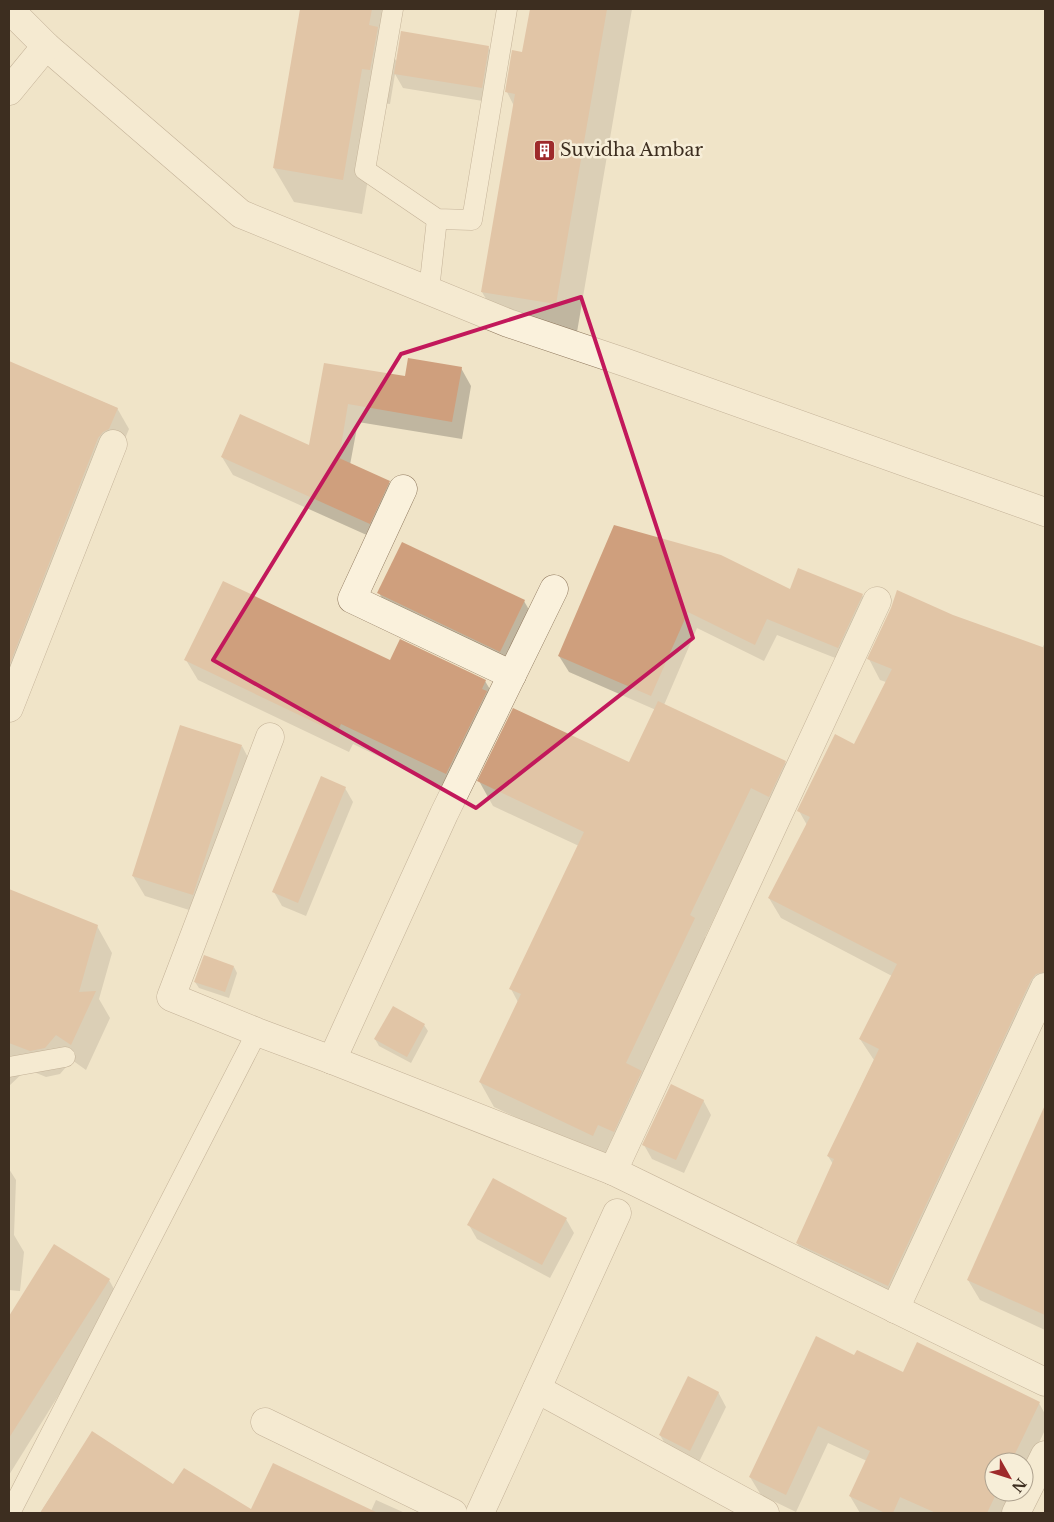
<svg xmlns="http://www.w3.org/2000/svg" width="1054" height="1522" font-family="'Libre Baskerville',serif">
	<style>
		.shadow { fill: #0003 }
		.building { fill: #cf9f7d }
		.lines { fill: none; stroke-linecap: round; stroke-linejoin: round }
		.lane-casing { stroke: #8d765c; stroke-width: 21 }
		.street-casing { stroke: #8d765c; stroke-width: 29 }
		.lane { stroke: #faf1dc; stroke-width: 20 }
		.street { stroke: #faf1dc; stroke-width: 28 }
		.marked { fill: none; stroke: #c2185b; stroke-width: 4; stroke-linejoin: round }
		.labels { text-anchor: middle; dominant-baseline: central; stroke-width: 5; stroke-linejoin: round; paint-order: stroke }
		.poi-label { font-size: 18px; fill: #3d2e20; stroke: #f7eed8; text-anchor: start }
	</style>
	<rect width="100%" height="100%" fill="#f0e4c8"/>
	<g class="shadow">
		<polygon points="301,9 397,9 390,51 397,62 488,47 496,61 489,102 403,88 395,74 390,104 381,103 362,214 294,202 274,168"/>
		<polygon points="531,9 632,9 576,338 502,326 482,292 514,106 507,92 523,53"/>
		<polygon points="9,362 117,408 129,429 9,716"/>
		<polygon points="325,364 406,377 461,368 471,386 462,439 358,422 350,465 389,482 399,500 380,541 233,475 222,457 310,447"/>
		<polygon points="615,526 790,590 862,595 872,612 848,663 777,635 764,661 697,628 664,705 785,762 799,787 765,811 705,937 708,943 607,1160 494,1107 480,1082 518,1002 511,989 579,846 493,806 479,781 630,764 656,710 569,672 559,656"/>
		<polygon points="379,593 524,601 536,622 511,672 391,613"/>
		<polygon points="953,616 1042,648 1045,643 1045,997 900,1306 809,1263 797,1243 833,1164 828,1156 874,1060 860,1039 892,976 781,918 769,898 807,825 799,811 855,745 886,682 880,680 869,659"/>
		<polygon points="186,660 485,681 497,701 458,794 353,744 349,752 198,680"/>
		<polygon points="242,746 253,767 205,915 145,896 133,876"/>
		<polygon points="345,788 353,802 306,916 282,906 274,892"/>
		<polygon points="9,890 97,926 112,953 99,999 110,1018 86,1070 72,1060 60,1074 46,1077 27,1069 9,1086"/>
		<polygon points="234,967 237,973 229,998 199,988 195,982"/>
		<polygon points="424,1025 428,1031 411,1063 379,1046 375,1039"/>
		<polygon points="703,1100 711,1115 684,1173 652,1159 644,1145"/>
		<polygon points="1031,1140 1045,1147 1045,1330 980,1300 968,1280"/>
		<polygon points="9,1169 16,1180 14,1235 24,1252 20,1291 9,1290"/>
		<polygon points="566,1219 574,1233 550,1278 477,1239 469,1225"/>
		<polygon points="55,1246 109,1280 119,1298 9,1475 9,1318"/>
		<polygon points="855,1356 903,1373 1039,1403 1045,1414 1045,1430 1024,1474 1024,1462 994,1462 994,1492 1016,1492 1005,1513 860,1513 850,1496 867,1461 828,1443 796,1512 761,1495 750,1477"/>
		<polygon points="718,1392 726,1407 698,1464 668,1449 660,1435"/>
		<polygon points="92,1433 174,1486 252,1510 371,1511 376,1500 405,1513 40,1513"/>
	</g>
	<g class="building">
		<polygon points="300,9 372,9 369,25 378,27 370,70 362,69 343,180 273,168"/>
		<polygon points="530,9 607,9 556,304 481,292 515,94 505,92 512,50 522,52"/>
		<polygon points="401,31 489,46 482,88 394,74"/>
		<polygon points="408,358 462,367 452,422 348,404 339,458 390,481 370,524 221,457 240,414 309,445 324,363 405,376"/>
		<polygon points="9,361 118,408 109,429 103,432 98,438 9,666"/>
		<polygon points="614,525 721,555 790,589 798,568 863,594 838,648 767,619 755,645 688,612 651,696 558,656"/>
		<polygon points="402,542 525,600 500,652 377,593"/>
		<polygon points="223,581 390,660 400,639 486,680 482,689 487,691 446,774 341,724 337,733 184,660"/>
		<polygon points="897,590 953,615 1045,648 1045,972 1036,974 1031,980 888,1286 796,1243 834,1159 827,1156 879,1049 859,1039 897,964 768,898 810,817 797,811 835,734 854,744 892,669 867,659 891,608"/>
		<polygon points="658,701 786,761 769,797 751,788 690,915 695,918 626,1063 642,1071 614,1132 598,1125 593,1136 479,1082 521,994 509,989 584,832 477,781 513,708 629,762"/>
		<polygon points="180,725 242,745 193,895 132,876"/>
		<polygon points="321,776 346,787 298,903 272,892"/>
		<polygon points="9,889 98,925 79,992 96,991 71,1045 56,1035 45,1048 30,1051 9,1043"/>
		<polygon points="204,955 234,966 225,992 194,982"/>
		<polygon points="393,1006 425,1024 407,1057 374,1039"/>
		<polygon points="671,1084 704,1100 676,1160 642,1145"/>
		<polygon points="1045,1105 1045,1315 967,1280"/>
		<polygon points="493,1178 567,1218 542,1265 467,1225"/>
		<polygon points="54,1244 110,1279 9,1438 9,1316"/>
		<polygon points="816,1336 854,1355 857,1350 903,1372 917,1342 1040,1402 1011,1462 994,1462 994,1492 997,1492 987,1513 936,1513 900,1497 893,1513 885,1513 849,1496 870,1451 818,1426 786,1495 749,1477"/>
		<polygon points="688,1376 719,1392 690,1451 659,1435"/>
		<polygon points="92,1431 173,1484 184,1468 251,1509 273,1463 378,1513 40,1513"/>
	</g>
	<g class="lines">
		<defs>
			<g id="lane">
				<polyline points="393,9 365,170 437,219 472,220 507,9"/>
				<polyline points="429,290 437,219"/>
				<polyline points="9,1067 65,1057"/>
				<polyline points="10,1513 257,1032"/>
			</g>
			<g id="street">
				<polyline points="9,9 46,46 241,214 508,323 624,362 1045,512"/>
				<polyline points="9,91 46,46"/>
				<polyline points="403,489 352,599 512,675"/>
				<polyline points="9,708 113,444"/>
				<polyline points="270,737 171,997 257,1032 332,1060 613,1171 1045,1382"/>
				<polyline points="332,1060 444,814 554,589"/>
				<polyline points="613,1171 877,601"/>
				<polyline points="895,1309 1045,987"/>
				<polyline points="537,1389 765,1513"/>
				<polyline points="265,1422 453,1513"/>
				<polyline points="480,1513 617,1213"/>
				<polyline points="1016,1513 1045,1455"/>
			</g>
		</defs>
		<use href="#lane" class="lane-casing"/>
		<use href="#street" class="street-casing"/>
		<use href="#lane" class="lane"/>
		<use href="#street" class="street"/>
	</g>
	<path d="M0 0H1054V1522H0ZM581,297L693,638L476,808L213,660L401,354Z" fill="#f0e4c8" fill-opacity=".55" fill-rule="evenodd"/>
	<path class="marked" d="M581,297L693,638L476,808L213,660L401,354Z"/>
	<defs>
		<symbol id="building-square" viewBox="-11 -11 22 22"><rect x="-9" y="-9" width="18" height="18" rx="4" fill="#9e2a2b" stroke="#f7eed8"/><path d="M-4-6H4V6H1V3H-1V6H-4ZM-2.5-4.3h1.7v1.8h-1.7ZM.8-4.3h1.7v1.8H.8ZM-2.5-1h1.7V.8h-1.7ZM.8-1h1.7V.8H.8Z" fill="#fff"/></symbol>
	</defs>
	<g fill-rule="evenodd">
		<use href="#building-square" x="532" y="138" width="25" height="25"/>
	</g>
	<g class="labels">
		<g class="poi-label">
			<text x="560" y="150">Suvidha Ambar</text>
		</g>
	</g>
	<rect width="1054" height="1522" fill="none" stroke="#3d2e20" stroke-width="20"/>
	<g transform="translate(1009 1477) rotate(129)"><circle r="24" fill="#f7eed8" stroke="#ada18e"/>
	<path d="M0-4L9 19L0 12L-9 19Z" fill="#9e2a2b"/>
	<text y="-8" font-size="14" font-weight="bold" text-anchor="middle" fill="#3d2e20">N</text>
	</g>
</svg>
